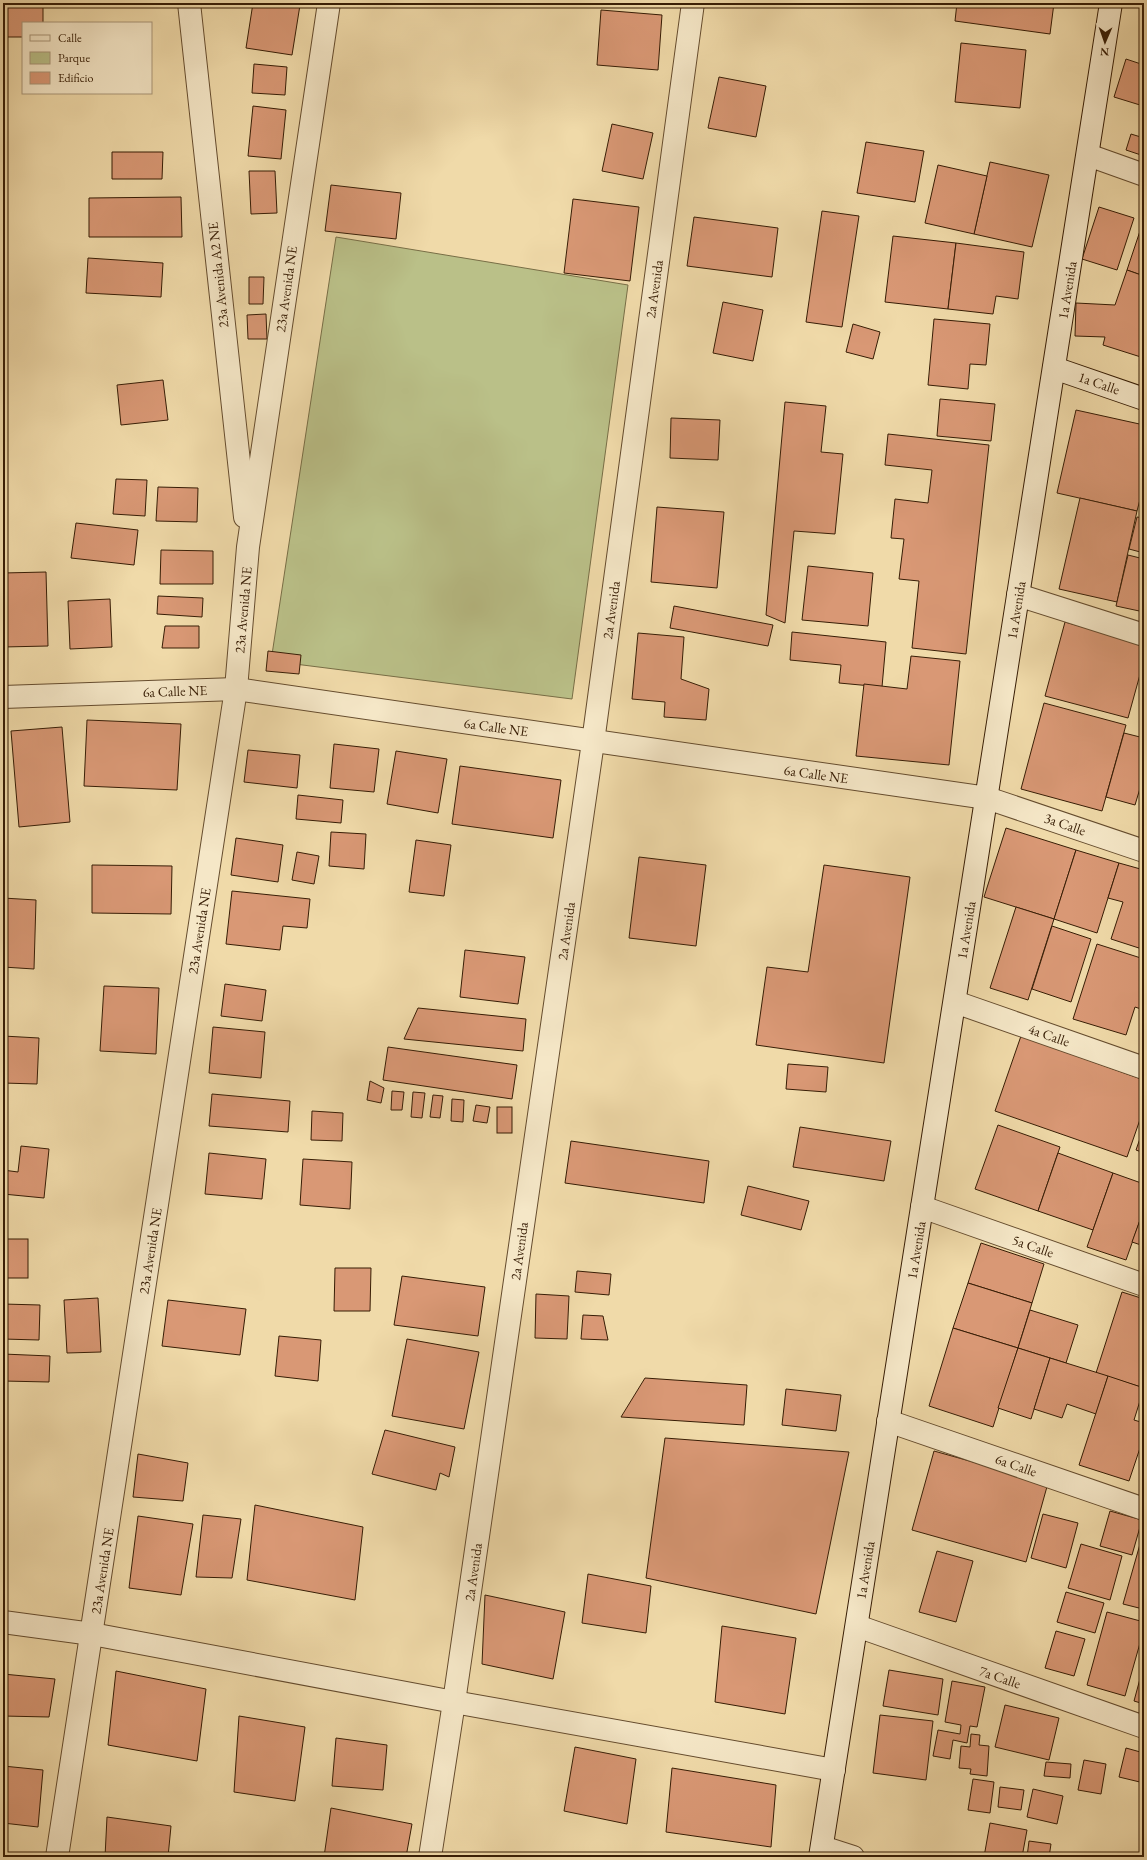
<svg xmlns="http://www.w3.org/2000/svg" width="1147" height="1860" font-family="'EB Garamond',serif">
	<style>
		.green { fill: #bac088; stroke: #786e46 }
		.building { fill: #d99875; stroke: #371d05 }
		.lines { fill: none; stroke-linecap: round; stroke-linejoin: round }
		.street-casing { stroke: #654c2e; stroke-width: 24 }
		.secondary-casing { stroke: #371d05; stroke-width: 24 }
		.street { stroke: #f5e7c7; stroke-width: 22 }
		.secondary { stroke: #f5e7c7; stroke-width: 22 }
		.labels { text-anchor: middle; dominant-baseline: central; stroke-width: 4; stroke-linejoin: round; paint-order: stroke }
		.street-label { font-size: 14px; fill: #371d05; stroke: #f5e7c7 }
	</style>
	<rect width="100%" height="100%" fill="#f0daa9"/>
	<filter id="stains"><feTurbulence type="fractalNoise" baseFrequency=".005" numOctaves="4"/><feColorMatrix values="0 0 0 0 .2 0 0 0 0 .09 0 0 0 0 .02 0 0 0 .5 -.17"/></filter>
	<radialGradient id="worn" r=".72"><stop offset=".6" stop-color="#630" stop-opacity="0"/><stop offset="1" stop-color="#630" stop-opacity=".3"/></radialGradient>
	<polygon class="green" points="336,237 628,285 572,699 271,661"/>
	<g class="building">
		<polygon points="5,3 43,3 43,23 23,23 23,37 5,37"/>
		<polygon points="253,3 285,3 300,5 292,55 246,48"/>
		<polygon points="957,3 1054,3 1050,34 955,21"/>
		<polygon points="601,10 662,15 658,70 597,65"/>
		<polygon points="961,43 1026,50 1020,108 955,102"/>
		<polygon points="1126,59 1144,65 1144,94 1140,105 1114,97"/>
		<polygon points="254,64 287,67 285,95 252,93"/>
		<polygon points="719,77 766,86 756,137 708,128"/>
		<polygon points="253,106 286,110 281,159 248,156"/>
		<polygon points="612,124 653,133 643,179 602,171"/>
		<polygon points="1131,134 1144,138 1144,156 1126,150"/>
		<polygon points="866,142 924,151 915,202 857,193"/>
		<polygon points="112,152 163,152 162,179 112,179"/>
		<polygon points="990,162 1049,175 1032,247 974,234"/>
		<polygon points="938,165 987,176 974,234 925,223"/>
		<polygon points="249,171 275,171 277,213 251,214"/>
		<polygon points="331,185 401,193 396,239 325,231"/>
		<polygon points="181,197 182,237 89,237 89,198"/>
		<polygon points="573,199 639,207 630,281 564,273"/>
		<polygon points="1099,207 1134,218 1117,270 1082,259"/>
		<polygon points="822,211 859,216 842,327 806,322"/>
		<polygon points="694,217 778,228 772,277 687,266"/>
		<polygon points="1144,219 1144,276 1127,270"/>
		<polygon points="893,236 956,243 948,309 885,302"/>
		<polygon points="956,243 1024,252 1018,299 996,296 993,314 948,309"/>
		<polygon points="88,258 163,263 161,297 86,293"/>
		<polygon points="1127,270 1144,276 1144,358 1103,345 1105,337 1075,336 1076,303 1115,305"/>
		<polygon points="249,277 264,277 263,304 249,304"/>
		<polygon points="723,302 763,310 753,361 713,353"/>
		<polygon points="266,314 267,339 248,339 247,315"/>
		<polygon points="934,319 990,324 986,365 970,364 968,389 928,385"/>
		<polygon points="853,324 880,332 873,359 846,352"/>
		<polygon points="163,380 168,420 121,425 117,385"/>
		<polygon points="940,399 995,404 991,441 937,436"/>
		<polygon points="785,402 826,406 821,452 843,454 835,534 794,531 785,623 766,615"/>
		<polygon points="1076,410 1144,425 1144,484 1137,511 1057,493"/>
		<polygon points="671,418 720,420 718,460 670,458"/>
		<polygon points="888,434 989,445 966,654 912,648 919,581 899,579 904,539 891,538 895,499 928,503 932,470 885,465"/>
		<polygon points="116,479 147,480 145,516 113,514"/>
		<polygon points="158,487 198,488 197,522 156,521"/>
		<polygon points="1080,498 1137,511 1117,602 1059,589"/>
		<polygon points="657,507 724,512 717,588 651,582"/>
		<polygon points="1137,517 1144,518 1144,553 1129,549"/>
		<polygon points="76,523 138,530 134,565 71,558"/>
		<polygon points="161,550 213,551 213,584 160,584"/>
		<polygon points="1128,555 1144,559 1144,612 1116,606"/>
		<polygon points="808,566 873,573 868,626 802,620"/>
		<polygon points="46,572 48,646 3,647 3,573"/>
		<polygon points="158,596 203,598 202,617 157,614"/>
		<polygon points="110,599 112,647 70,649 68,601"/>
		<polygon points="674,606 773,625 768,646 670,628"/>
		<polygon points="1065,622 1144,644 1144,660 1128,718 1045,696"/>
		<polygon points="165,626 199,626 199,648 162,648"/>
		<polygon points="792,632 886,642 882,687 839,683 841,665 790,660"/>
		<polygon points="638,633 684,637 681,679 709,689 706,720 664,717 665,702 632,699"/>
		<polygon points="268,651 301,655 299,674 266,671"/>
		<polygon points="911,656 960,661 949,765 856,756 864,684 907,689"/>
		<polygon points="1044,703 1126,725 1102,811 1021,789"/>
		<polygon points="87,720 181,724 177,790 84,786"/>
		<polygon points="62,727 70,822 19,827 11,731"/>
		<polygon points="1124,733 1144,738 1144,775 1135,805 1106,797"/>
		<polygon points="334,744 379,749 374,792 330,788"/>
		<polygon points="248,750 300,755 297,788 244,782"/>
		<polygon points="396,751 447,759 438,813 387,804"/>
		<polygon points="460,766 561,780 553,838 452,824"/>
		<polygon points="298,795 343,800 341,823 296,819"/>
		<polygon points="1006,828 1076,850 1054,919 984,897"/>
		<polygon points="331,832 366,834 364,869 329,866"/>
		<polygon points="236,838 283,845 278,882 231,875"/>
		<polygon points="416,840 451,845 444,896 409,892"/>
		<polygon points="1076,850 1119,863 1097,933 1054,919"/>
		<polygon points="297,852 319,856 314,884 292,880"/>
		<polygon points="639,857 706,865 696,946 629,938"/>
		<polygon points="1119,863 1144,870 1144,944 1142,949 1111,939 1123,902 1108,898"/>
		<polygon points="92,865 172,866 171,914 92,913"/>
		<polygon points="824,865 910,877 884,1063 756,1045 767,967 808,972"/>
		<polygon points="232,891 310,899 307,928 283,926 280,950 226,944"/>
		<polygon points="3,898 36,900 34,969 3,967"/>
		<polygon points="1016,907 1054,919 1028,1000 990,988"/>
		<polygon points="1052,926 1091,939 1071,1002 1032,989"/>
		<polygon points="1097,944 1144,959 1144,1010 1135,1007 1126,1035 1073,1019"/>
		<polygon points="465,950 525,957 518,1004 460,997"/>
		<polygon points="225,984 266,990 262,1021 221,1016"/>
		<polygon points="104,986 159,988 156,1054 100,1051"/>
		<polygon points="418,1008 526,1019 523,1051 404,1039"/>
		<polygon points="213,1027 265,1032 261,1078 209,1073"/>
		<polygon points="3,1036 39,1038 37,1084 3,1083"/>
		<polygon points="1021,1036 1144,1080 1144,1108 1127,1157 995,1111"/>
		<polygon points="388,1047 517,1065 512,1099 383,1080"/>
		<polygon points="788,1064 828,1067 826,1092 786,1089"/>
		<polygon points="370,1081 384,1088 381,1103 367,1100"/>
		<polygon points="392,1091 404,1092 402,1110 391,1110"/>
		<polygon points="413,1092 425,1093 422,1118 411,1117"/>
		<polygon points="212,1094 290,1101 288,1132 209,1126"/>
		<polygon points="433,1095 443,1096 440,1118 430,1117"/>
		<polygon points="452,1099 464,1100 463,1122 451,1121"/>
		<polygon points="476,1105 490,1107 487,1123 473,1121"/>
		<rect x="497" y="1107" width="15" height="26"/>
		<polygon points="312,1111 343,1113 342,1141 311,1140"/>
		<polygon points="998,1125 1060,1147 1038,1211 975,1189"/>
		<polygon points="800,1127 891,1141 884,1181 793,1167"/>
		<polygon points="1144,1127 1144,1153 1136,1150"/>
		<polygon points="571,1141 709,1161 704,1203 565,1183"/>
		<polygon points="21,1146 49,1149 44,1198 3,1194 3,1170 18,1172"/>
		<polygon points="209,1153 266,1159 262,1199 205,1194"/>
		<polygon points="1058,1153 1113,1173 1093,1230 1038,1211"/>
		<polygon points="303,1159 352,1162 350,1209 300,1205"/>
		<polygon points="1113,1173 1144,1184 1144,1209 1126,1260 1087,1247"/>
		<polygon points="748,1186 809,1201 801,1230 741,1215"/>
		<polygon points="1144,1209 1144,1246 1132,1242"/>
		<rect x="3" y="1239" width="25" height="39"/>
		<polygon points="981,1243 1044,1264 1032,1303 968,1283"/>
		<polygon points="335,1268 371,1268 370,1311 334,1311"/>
		<polygon points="577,1271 611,1274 609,1295 575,1292"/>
		<polygon points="402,1276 485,1287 478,1336 394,1325"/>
		<polygon points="968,1283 1032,1303 1018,1348 953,1328"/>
		<polygon points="1122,1292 1144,1299 1144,1388 1096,1373"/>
		<polygon points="536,1294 569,1296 567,1339 535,1338"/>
		<polygon points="98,1298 101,1352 67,1353 64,1300"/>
		<polygon points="168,1300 246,1309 240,1355 162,1346"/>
		<polygon points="3,1304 40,1305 39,1340 3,1339"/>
		<polygon points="1030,1310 1078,1325 1066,1363 1018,1348"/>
		<polygon points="583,1315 603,1316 608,1340 581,1339"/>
		<polygon points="953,1328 1018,1348 993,1427 929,1406"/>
		<polygon points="279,1336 321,1340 318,1381 275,1376"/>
		<polygon points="407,1339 479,1352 464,1429 392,1416"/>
		<polygon points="1018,1348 1050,1358 1031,1419 998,1408"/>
		<polygon points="3,1354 50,1356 49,1382 3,1381"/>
		<polygon points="1050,1358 1108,1376 1096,1414 1067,1404 1062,1418 1034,1409"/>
		<polygon points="1108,1376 1144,1388 1134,1420 1144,1423 1144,1436 1129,1481 1079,1465"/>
		<polygon points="645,1378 747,1385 744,1425 621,1417"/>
		<polygon points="786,1389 841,1395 836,1431 782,1425"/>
		<polygon points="385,1430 455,1447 449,1477 440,1473 436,1490 372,1474"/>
		<polygon points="665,1438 849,1452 816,1614 646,1578"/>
		<polygon points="934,1451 1048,1483 1026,1562 912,1530"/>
		<polygon points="138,1454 188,1463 183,1501 133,1497"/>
		<polygon points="255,1505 363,1527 355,1600 247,1580"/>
		<polygon points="1110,1511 1142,1520 1132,1555 1100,1546"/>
		<polygon points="1043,1514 1078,1523 1066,1568 1031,1558"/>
		<polygon points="203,1515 241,1519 232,1578 196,1577"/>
		<polygon points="138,1516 193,1524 181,1595 129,1588"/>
		<polygon points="1144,1530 1144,1605 1143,1609 1123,1604"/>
		<polygon points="1081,1544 1122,1556 1110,1600 1068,1588"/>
		<polygon points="937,1551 973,1561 956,1622 919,1612"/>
		<polygon points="588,1574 651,1586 646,1633 582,1623"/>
		<polygon points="1066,1592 1104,1603 1095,1633 1057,1622"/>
		<polygon points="485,1595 565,1612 553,1679 482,1664"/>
		<polygon points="1107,1612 1144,1622 1144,1629 1125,1696 1087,1685"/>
		<polygon points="722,1626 796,1638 785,1714 715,1702"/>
		<polygon points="1056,1631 1085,1639 1074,1676 1045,1668"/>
		<polygon points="1144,1664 1144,1704 1134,1701"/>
		<polygon points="889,1670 943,1679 938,1715 883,1706"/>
		<polygon points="116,1671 206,1689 197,1761 108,1745"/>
		<polygon points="3,1674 55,1679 49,1717 3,1716"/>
		<polygon points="952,1681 985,1687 977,1727 970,1726 967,1743 953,1740 950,1759 933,1756 938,1730 960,1734 961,1725 945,1722"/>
		<polygon points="1005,1705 1059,1718 1049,1760 995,1747"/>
		<polygon points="880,1715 933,1721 926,1780 873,1773"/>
		<polygon points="239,1716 305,1727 295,1801 234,1792"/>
		<polygon points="971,1734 980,1735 979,1745 989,1746 987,1776 970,1774 971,1769 959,1768 961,1746 970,1747"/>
		<polygon points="336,1738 387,1745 383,1790 332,1786"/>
		<polygon points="575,1747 636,1759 627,1824 564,1811"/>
		<polygon points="1126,1748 1144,1753 1144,1783 1119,1777"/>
		<polygon points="1084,1760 1106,1764 1101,1794 1078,1790"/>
		<polygon points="1046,1762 1071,1764 1070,1778 1044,1776"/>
		<polygon points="3,1766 43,1770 38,1827 3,1823"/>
		<polygon points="672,1768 776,1785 771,1847 666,1832"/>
		<polygon points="973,1779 994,1782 990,1813 968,1810"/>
		<polygon points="1000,1787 1024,1790 1021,1810 998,1807"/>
		<polygon points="1033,1789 1063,1796 1057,1824 1027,1817"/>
		<polygon points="331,1808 412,1824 406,1857 324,1857"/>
		<polygon points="107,1817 171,1826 168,1857 105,1857"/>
		<polygon points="990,1823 1027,1830 1022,1857 984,1857"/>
		<polygon points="1029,1841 1051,1844 1049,1857 1027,1857"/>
	</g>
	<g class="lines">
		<defs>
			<g id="street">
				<polyline points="189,3 245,517"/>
				<polyline points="1088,155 1144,175"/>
				<polyline points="1018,595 1144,635"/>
				<polyline points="3,697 236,689 987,798 1144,851"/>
				<polyline points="955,1002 1144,1068"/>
				<polyline points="922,1207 1144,1285"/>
				<polyline points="888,1421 1144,1509"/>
				<polyline points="3,1622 92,1634 454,1702 834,1770"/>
				<polyline points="857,1626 1144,1727"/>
				<polyline points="822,1847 853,1857"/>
				<polyline points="57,1857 236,689 248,547 329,3"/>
				<polyline points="430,1857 454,1702 593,742 693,3"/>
			</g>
			<g id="secondary">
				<polyline points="1054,368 1144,399"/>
				<polyline points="820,1857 1111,3"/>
			</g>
		</defs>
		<use href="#street" class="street-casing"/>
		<use href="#secondary" class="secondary-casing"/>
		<use href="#street" class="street"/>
		<use href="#secondary" class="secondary"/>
	</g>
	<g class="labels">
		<g class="street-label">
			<text transform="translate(218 275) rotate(-96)">23a Avenida A2 NE</text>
			<text transform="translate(286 289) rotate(-82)">23a Avenida NE</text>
			<text transform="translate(654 289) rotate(-82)">2a Avenida</text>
			<text transform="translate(1067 290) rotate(-81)">1a Avenida</text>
			<text transform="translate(1099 383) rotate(19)">1a Calle</text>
			<text transform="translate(243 610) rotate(-85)">23a Avenida NE</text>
			<text transform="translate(611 610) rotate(-82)">2a Avenida</text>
			<text transform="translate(1016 610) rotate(-81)">1a Avenida</text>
			<text transform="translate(175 691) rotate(-2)">6a Calle NE</text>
			<text transform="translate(496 727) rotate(8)">6a Calle NE</text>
			<text transform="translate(816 774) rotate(8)">6a Calle NE</text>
			<text transform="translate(1065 824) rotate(19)">3a Calle</text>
			<text transform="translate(966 930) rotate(-81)">1a Avenida</text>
			<text transform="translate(199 931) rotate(-81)">23a Avenida NE</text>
			<text transform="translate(566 931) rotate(-82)">2a Avenida</text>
			<text transform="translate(1049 1035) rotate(19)">4a Calle</text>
			<text transform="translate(1033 1246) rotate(19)">5a Calle</text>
			<text transform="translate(916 1250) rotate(-81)">1a Avenida</text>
			<text transform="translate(150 1251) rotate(-81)">23a Avenida NE</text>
			<text transform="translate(519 1251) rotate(-82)">2a Avenida</text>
			<text transform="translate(1016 1465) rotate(19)">6a Calle</text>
			<text transform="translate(865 1570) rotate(-81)">1a Avenida</text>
			<text transform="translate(102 1571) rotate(-81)">23a Avenida NE</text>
			<text transform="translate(473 1572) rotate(-82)">2a Avenida</text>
			<text transform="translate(1000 1677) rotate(19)">7a Calle</text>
		</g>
	</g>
	<rect width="1147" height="1860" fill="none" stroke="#f0daa9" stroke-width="16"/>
	<rect x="4" y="4" width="1139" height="1852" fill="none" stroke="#371d05" stroke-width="2"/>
	<rect x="8" y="8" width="1131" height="1844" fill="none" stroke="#371d05"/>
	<rect x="22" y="22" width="130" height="72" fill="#f5e7c7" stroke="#a99679"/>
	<rect x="30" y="35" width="20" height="6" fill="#f5e7c7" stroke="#a99679"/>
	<text x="58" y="42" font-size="12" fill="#371d05">Calle</text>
	<rect x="30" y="52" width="20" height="12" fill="#bac088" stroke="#a99679"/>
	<text x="58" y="62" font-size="12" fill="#371d05">Parque</text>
	<rect x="30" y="72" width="20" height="12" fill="#d99875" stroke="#a99679"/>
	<text x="58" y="82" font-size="12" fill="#371d05">Edificio</text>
	<g transform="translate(1105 42) rotate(182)" stroke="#f5e7c7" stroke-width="3" paint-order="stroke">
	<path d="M0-3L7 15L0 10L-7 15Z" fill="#371d05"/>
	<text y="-6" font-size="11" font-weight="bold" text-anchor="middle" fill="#371d05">N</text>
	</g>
	<rect width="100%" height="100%" filter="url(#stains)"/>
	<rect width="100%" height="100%" fill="url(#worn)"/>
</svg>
